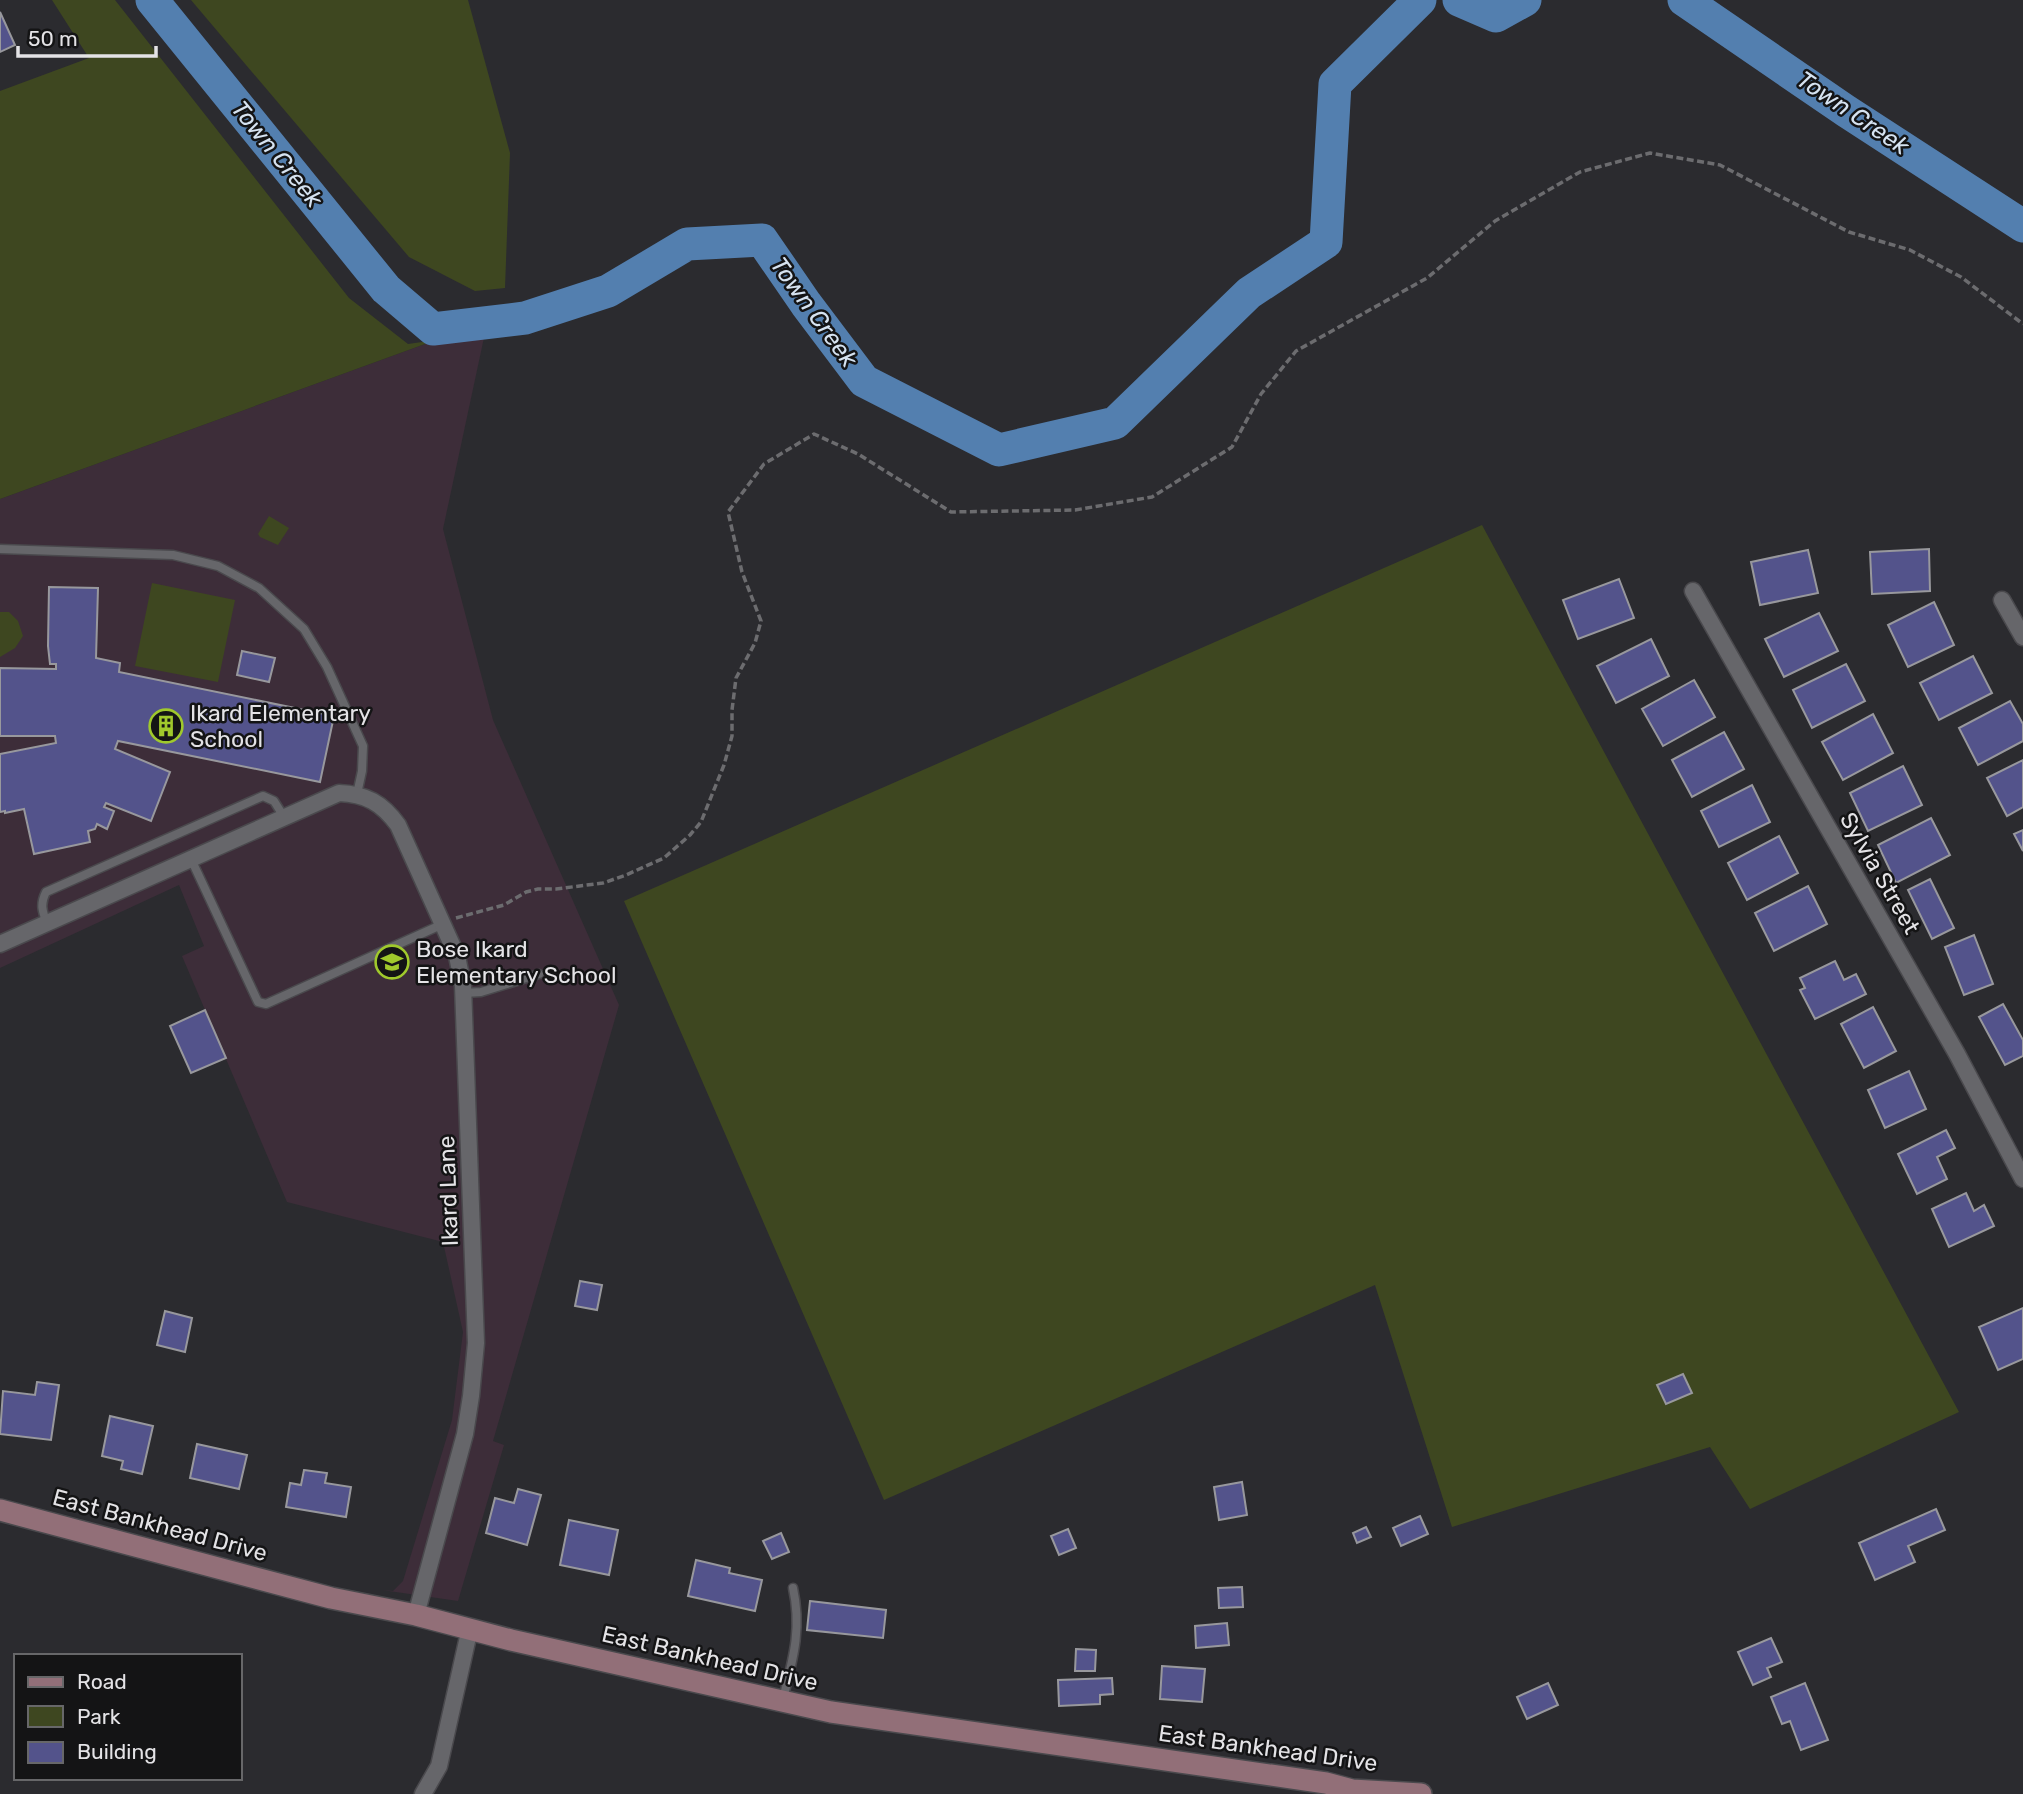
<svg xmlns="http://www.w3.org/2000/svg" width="2023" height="1794" font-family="Rubik,sans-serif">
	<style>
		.education { fill: #3d2d39 }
		.green { fill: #3e4720 }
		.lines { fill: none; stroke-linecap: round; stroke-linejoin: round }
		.river { stroke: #537faf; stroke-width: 33 }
		.building { fill: #53538b; stroke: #98989d; stroke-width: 2 }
		.lane-casing { stroke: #4a494d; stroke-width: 11 }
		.street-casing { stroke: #4a494d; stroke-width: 19 }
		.secondary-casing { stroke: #4a494d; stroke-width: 24 }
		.path { stroke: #6c6c6f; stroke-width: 3.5; stroke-dasharray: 7 3.5; stroke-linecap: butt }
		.lane { stroke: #66666a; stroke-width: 8 }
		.street { stroke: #66666a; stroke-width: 16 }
		.secondary { stroke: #926f78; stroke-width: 21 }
		.labels { text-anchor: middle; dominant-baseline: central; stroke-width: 5; stroke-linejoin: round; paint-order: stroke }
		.poi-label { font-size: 23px; fill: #e4e3e6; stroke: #141415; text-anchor: start }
		.street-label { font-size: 23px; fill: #e4e3e6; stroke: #141415 }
		.water-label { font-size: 24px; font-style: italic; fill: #d6e3f1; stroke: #141415 }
	</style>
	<rect width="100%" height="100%" fill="#2b2b2f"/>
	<polygon class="education" points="485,333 443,529 493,720 619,1005 493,1441 504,1445 458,1601 382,1590 393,1591 403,1581 452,1420 463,1332 443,1242 287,1202 182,956 204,946 179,885 0,968 0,499 436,340"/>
	<g class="green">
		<polygon points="52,0 115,0 349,298 408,344 436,340 0,499 0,91 89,58"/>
		<polygon points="191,0 468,0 510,153 505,288 475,291 409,257"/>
		<polygon points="269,516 289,528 278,545 260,537 258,534"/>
		<polygon points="1482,525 1959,1412 1750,1509 1710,1447 1452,1527 1375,1285 884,1500 624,901"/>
		<polygon points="152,583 235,600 218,682 135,666"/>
		<polygon points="0,612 9,612 18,621 23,636 15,648 0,657"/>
	</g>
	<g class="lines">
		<g class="river">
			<polyline points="152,0 386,289 433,329 525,318 608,291 687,244 762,240 806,304 864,381 999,450 1115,423 1249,293 1326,242 1335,84 1420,0"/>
			<polyline points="1459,0 1496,16 1525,0"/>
			<polyline points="1684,0 1846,111 2023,226"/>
		</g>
	</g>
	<g class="building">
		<polygon points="0,12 15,45 0,52"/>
		<polygon points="1929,549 1930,591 1872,594 1870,552"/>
		<polygon points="1808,550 1818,593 1760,605 1751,562"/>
		<polygon points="1619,579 1634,618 1578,639 1563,600"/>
		<polygon points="49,587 98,588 96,658 120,663 119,672 334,716 320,782 118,741 115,749 170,772 151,821 106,803 104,807 114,811 107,829 97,824 95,829 88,831 90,842 34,854 24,809 5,813 5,811 0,812 0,754 56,743 55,736 0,736 0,668 56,669 56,664 50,664 48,646"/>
		<polygon points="1934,602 1954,645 1908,667 1888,625"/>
		<polygon points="1819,613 1838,651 1784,677 1765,639"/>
		<polygon points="1651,639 1669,676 1616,703 1597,666"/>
		<polygon points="242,651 275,658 269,682 237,675"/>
		<polygon points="1973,656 1992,693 1939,720 1920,683"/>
		<polygon points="1846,664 1865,701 1812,728 1793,690"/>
		<polygon points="1694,680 1715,717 1663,746 1642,709"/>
		<polygon points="2010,701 2023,724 2023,741 1978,765 1959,728"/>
		<polygon points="1873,714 1893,753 1843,780 1822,742"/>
		<polygon points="1724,732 1744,769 1692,797 1672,760"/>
		<polygon points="2023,760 2023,807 2007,816 1987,778"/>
		<polygon points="1903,766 1922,805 1868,831 1850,793"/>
		<polygon points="1752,785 1770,822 1719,847 1701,811"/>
		<polygon points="1931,818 1950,855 1896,883 1878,845"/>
		<polygon points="2023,830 2023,851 2014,834"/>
		<polygon points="1779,836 1798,873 1747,900 1728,863"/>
		<polygon points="1930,879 1954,928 1932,939 1908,890"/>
		<polygon points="1808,886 1827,924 1774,951 1755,913"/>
		<polygon points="1974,935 1993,984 1964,995 1945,947"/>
		<polygon points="1835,961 1844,980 1856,974 1866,994 1815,1019 1800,990 1805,988 1800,978"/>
		<polygon points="2003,1004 2023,1040 2023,1056 2005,1065 1979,1017"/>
		<polygon points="1873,1007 1896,1051 1864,1068 1841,1024"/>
		<polygon points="205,1010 226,1058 191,1073 170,1026"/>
		<polygon points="1909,1071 1926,1109 1885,1128 1868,1090"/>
		<polygon points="1946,1130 1955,1148 1937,1157 1947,1179 1917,1194 1898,1154"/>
		<polygon points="1966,1193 1974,1211 1984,1205 1994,1226 1949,1247 1932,1209"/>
		<polygon points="580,1281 602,1285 597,1310 575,1306"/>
		<polygon points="2023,1308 2023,1359 1998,1370 1979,1327"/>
		<polygon points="165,1311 192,1318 185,1352 157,1345"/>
		<polygon points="1683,1374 1692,1393 1666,1404 1657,1385"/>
		<polygon points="37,1382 59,1385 51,1440 0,1434 3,1391 35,1395"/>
		<polygon points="110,1416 153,1426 142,1474 121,1469 123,1461 102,1456"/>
		<polygon points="197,1444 247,1455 239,1489 190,1478"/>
		<polygon points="304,1470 327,1473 325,1483 351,1487 346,1517 286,1507 290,1483 301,1485"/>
		<polygon points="1242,1482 1247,1515 1219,1520 1214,1487"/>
		<polygon points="518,1489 541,1495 527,1545 486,1533 495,1498 514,1503"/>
		<polygon points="1936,1509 1945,1530 1908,1546 1915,1562 1875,1580 1859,1543"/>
		<polygon points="1420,1516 1428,1534 1401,1546 1393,1528"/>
		<polygon points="569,1520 618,1530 609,1575 560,1565"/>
		<polygon points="1366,1527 1371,1537 1357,1543 1353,1533"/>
		<polygon points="1068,1529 1076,1548 1059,1555 1051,1536"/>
		<polygon points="781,1533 789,1552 772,1559 763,1541"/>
		<polygon points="696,1560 730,1568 729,1573 762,1580 755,1611 688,1596"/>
		<polygon points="1242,1587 1243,1607 1219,1608 1218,1588"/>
		<polygon points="810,1601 886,1610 883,1638 807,1630"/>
		<polygon points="1227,1623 1229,1645 1196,1648 1195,1626"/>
		<polygon points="1771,1638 1782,1662 1767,1668 1771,1677 1753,1685 1738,1652"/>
		<polygon points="1076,1649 1096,1650 1095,1671 1075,1671"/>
		<polygon points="1162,1666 1205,1669 1202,1702 1160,1699"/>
		<polygon points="1112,1678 1113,1694 1100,1695 1100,1704 1059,1706 1058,1680"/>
		<polygon points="1548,1683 1558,1705 1527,1719 1517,1697"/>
		<polygon points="1805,1683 1828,1740 1801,1750 1790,1721 1782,1724 1771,1697"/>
	</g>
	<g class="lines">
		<defs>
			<g id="lane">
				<polyline points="0,549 173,555 218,566 259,588 304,629 327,667 363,746 362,771 357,794"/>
				<polyline points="191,859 258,1002 266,1004 443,924"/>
				<path d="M47,923C42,911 40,904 46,892L263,796L274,801L284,817"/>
				<polyline points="464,993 481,992 539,974"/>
				<path d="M783,1699C793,1659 802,1629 793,1588"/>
			</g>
			<g id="street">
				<polyline points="1693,591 1957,1054 2023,1179"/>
				<polyline points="2002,600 2023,637"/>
				<path d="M0,944L339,793C366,794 382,803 398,825L457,956L463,986L476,1343L471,1396L465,1434L416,1615"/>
				<polyline points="423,1794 439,1766 470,1628"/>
			</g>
			<polyline id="secondary" points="0,1510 331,1598 416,1615 511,1640 831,1712 1326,1783 1352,1790 1421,1794"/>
		</defs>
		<use href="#lane" class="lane-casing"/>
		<use href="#street" class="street-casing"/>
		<use href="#secondary" class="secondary-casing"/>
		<polyline class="path" points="456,918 504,905 526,892 538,889 556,889 603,883 626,875 664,858 690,835 701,822 724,765 732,736 732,710 736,678 755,643 761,621 742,572 728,512 764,464 814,434 858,454 951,512 1075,510 1152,497 1232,447 1261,394 1296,351 1427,278 1495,221 1580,172 1650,153 1720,165 1849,232 1910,250 1961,277 2023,324"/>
		<use href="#lane" class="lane"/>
		<use href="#street" class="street"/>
		<use href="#secondary" class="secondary"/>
	</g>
	<defs>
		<symbol id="building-ring" viewBox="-11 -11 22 22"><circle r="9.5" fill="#141415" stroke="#a0c92c" stroke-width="1.5"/><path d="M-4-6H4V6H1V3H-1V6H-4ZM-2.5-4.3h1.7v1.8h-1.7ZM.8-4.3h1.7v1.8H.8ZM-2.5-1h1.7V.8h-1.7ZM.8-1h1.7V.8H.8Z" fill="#a0c92c"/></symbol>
		<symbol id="school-ring" viewBox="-11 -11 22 22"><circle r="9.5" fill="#141415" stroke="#a0c92c" stroke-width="1.5"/><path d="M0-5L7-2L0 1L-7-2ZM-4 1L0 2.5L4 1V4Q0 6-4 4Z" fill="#a0c92c"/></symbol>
	</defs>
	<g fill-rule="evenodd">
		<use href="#building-ring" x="147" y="707" width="38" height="38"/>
		<use href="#school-ring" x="373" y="943" width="38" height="38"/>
	</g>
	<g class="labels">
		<g class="poi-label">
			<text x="190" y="713">Ikard Elementary<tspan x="190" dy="26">School</tspan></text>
			<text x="416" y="949">Bose Ikard<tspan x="416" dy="26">Elementary School</tspan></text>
		</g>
		<g class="street-label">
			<text transform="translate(1880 873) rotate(60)">Sylvia Street</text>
			<text transform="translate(448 1191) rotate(-92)">Ikard Lane</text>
			<text transform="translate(160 1525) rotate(15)">East Bankhead Drive</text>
			<text transform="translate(710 1658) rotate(13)">East Bankhead Drive</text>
			<text transform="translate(1268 1748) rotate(8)">East Bankhead Drive</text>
		</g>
		<g class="water-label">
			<text transform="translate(1853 113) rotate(34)">Town Creek</text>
			<text transform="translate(277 154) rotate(51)">Town Creek</text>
			<text transform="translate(814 312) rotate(54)">Town Creek</text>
		</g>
	</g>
	<rect x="14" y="1654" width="228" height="126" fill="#141415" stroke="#676769" stroke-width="2"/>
	<rect x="28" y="1677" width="35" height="10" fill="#926f78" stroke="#676769" stroke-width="2"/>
	<text x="77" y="1689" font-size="21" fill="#e4e3e6">Road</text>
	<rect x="28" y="1706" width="35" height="21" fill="#3e4720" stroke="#676769" stroke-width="2"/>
	<text x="77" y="1724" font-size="21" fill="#e4e3e6">Park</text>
	<rect x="28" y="1742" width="35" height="21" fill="#53538b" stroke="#676769" stroke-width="2"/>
	<text x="77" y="1759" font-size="21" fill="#e4e3e6">Building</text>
	<path d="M18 46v10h138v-10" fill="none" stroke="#e4e3e6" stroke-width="3.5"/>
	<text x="28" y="46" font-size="21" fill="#e4e3e6" stroke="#141415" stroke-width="5" paint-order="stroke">50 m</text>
</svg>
